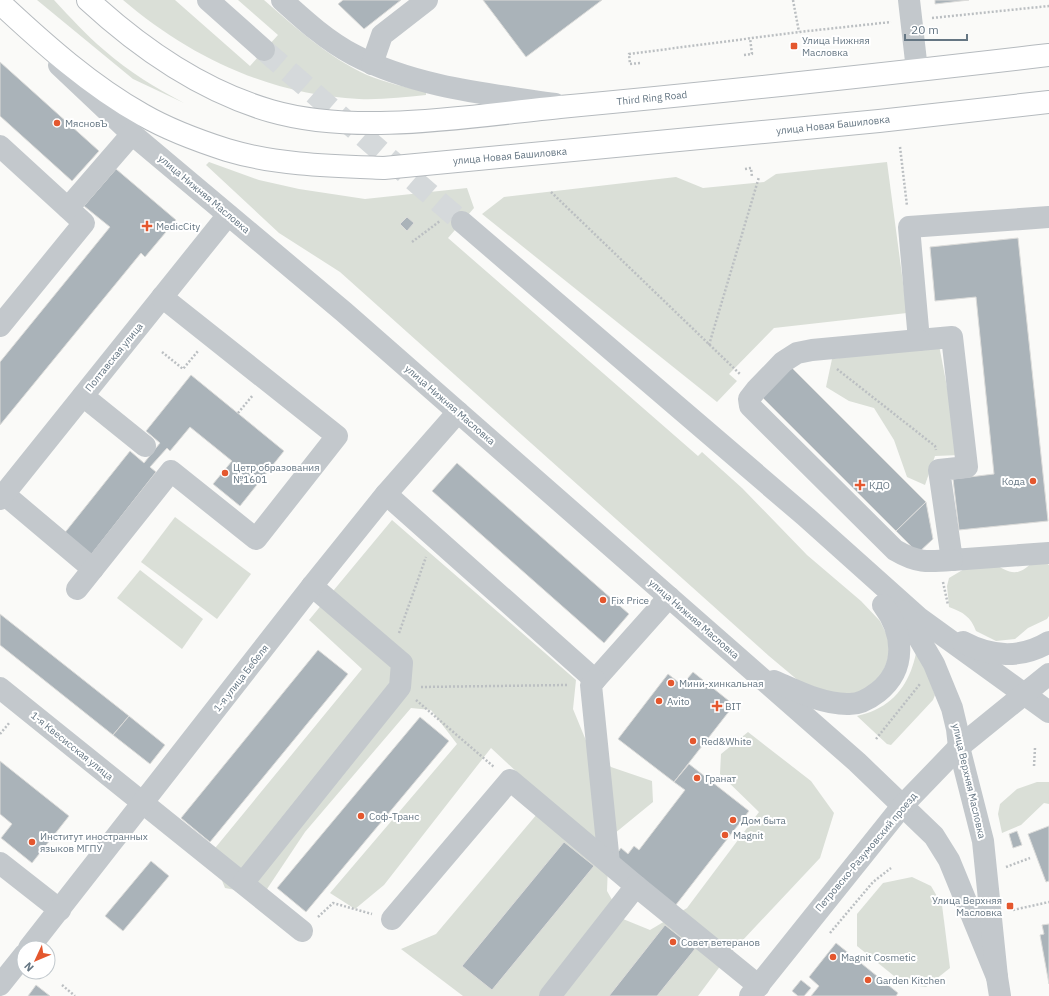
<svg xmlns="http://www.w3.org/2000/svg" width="1049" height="996" font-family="'IBM Plex Sans',sans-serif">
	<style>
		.green { fill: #dadfd7 }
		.building { fill: #aab3b9; stroke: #dcdcda }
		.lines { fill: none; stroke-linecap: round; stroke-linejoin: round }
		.minor-tunnel { stroke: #d5d9db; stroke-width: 22; stroke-dasharray: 22 11; stroke-linecap: butt }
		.major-casing { stroke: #b5babe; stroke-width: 24 }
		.path { stroke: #bbbfc2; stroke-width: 2.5; stroke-dasharray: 2 2; stroke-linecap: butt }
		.minor { stroke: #c3c8cc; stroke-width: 22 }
		.major { stroke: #fff; stroke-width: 22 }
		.poi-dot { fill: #e4572e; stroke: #fff; stroke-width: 1.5 }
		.labels { text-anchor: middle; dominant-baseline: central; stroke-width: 4; stroke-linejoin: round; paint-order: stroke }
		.poi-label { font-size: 10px; fill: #657683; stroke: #fff; text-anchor: start }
		.street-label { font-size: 10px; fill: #657683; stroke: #fff }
	</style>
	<rect width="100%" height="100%" fill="#fafaf8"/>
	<g class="green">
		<path d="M37,0H54C70,17 86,35 104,50C129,72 156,88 184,103L133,79Z"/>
		<path d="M123,0H175L250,66L278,35L238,0H264C296,28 328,57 367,75C386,83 406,87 426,92V95C404,97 381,100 359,99C270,95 190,57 123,0Z"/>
		<polygon points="209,162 259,180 299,189 365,199 467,188 474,208 448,238 698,456 702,452 742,488 807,555 861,601 880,621 888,637 889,651 887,662 881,675 863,692 845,697 800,682 769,656 340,272 279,233 206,165"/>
		<polygon points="887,162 907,313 774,328 729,374 737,381 717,402 482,214 504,197 676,177 703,188 764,182 776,174"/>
		<polygon points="939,345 960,455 935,456 925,485 907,477 894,440 874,408 849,401 826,387 832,359"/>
		<polygon points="175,517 251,574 217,619 141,562"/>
		<polygon points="392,520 576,680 573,709 587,743 611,767 652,781 653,802 609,838 607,891 623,919 650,930 687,908 759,812 720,774 721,754 748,732 811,781 834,813 820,858 727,957 698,996 463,996 401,949 436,934 548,801 491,748 384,885 355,909 330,893 457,744 431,710 411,708 305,832 263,895 225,888 211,853 362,669 309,620"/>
		<path d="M990,562C1010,572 1015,579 1033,562L1046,563L1049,565V616L1047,619L1028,628L1015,639L996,641L976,631C971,617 963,612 949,607L947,586L949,578L971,565Z"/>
		<polygon points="140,570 203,619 182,649 117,598"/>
		<path d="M916,653L923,661L935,695L933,700L891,745L887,744L857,716C863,714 869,713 875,710C899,699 911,678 916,653Z"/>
		<polygon points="1037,782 1049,782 1049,804 1044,803 1021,825 1002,833 998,814 1000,804 1017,789"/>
		<polygon points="912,877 931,886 942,905 950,968 926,987 904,984 857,946 857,914 883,883"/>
	</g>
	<g class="building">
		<polygon points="343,0 401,0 364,29 338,4"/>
		<polygon points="483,0 602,0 526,57"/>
		<polygon points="935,0 969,0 935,4"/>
		<polygon points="0,62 99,151 72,181 0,116"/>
		<polygon points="116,169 176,220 145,257 141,253 0,425 0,362 110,227 84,206"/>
		<polygon points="407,217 414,223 407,231 400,224"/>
		<polygon points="1018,238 1048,521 959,530 953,479 994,474 976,297 935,301 930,247"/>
		<polygon points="790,366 926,502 896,531 761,396"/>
		<polygon points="191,375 284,451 240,506 213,484 232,461 190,427 170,451 167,448 150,467 156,472 90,556 63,535 130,451 144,463 160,443 146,431"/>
		<polygon points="457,463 629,614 604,643 432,491"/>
		<polygon points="926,502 933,539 918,553 896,531"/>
		<polygon points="0,614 129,716 113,735 0,645"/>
		<polygon points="318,650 348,674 210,842 181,818"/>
		<polygon points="693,672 734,705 674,782 618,739 668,674 682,685"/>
		<polygon points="129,716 165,745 150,764 113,735"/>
		<polygon points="420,717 449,741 306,912 277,888"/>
		<polygon points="0,761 69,816 32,863 1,838 12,824 0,814"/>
		<polygon points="689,764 749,811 675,906 613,859 621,848 628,854 634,846 639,850 685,790 674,782"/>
		<polygon points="1049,826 1049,881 1046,882 1028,834"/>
		<polygon points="1017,831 1022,845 1013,848 1009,834"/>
		<polygon points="564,842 594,866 492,990 462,966"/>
		<polygon points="151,861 169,876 123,931 105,916"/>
		<polygon points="1049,924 1049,984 1040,935 1044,934 1042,925"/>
		<polygon points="665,925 695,949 657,996 609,996"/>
		<polygon points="836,943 898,993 896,996 811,996 819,986 809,977"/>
		<polygon points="801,980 811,988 804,996 798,996 792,991"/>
		<polygon points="36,985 50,996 28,996"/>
	</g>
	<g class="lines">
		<polyline class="minor-tunnel" points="264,50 462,222"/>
		<defs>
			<g id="major">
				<path d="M88,0C140,48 202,91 271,111C358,136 470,116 560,107C723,92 886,74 1049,55"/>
				<path d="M0,3C44,44 91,86 143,115C169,130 199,141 227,150C277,165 332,166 384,168L879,121L1049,102"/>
			</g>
		</defs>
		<use href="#major" class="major-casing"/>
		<g class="path">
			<polyline points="793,0 799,32"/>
			<polyline points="932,18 1049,6"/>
			<polyline points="744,55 752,54 750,38"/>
			<polyline points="640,63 630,64 629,54 799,32 891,22"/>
			<polyline points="900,147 907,206"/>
			<polyline points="745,169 751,168 752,177"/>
			<polyline points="551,192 741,375"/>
			<polyline points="412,242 440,221"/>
			<polyline points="709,345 759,177"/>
			<polyline points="162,352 183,369 198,351"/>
			<polyline points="837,369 935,446 936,450"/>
			<polyline points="238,413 253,395"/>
			<polyline points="943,582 948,605"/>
			<polyline points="399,633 426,557"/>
			<polyline points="421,687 568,685"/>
			<polyline points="416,700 494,767"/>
			<polyline points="0,734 10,722"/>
			<polyline points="876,739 920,684"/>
			<polyline points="1034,766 1035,748"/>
			<polyline points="1006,867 1030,858"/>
			<polyline points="1013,910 1049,902"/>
			<polyline points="318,917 333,903 372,914"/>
			<polyline points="830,933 873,882 891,868"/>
			<polyline points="62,985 75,996"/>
		</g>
		<g class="minor">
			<polyline points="208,0 264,50"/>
			<path d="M282,0C304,20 327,41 354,55C415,87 488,94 555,104"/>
			<polyline points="909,0 917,70"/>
			<polyline points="372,64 382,35 427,0"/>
			<polyline points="59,65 132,134 344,312 857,762 934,836 949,860 997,977"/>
			<polyline points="0,146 84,223 0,326"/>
			<polyline points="68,208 132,134"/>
			<polyline points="1049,217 909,227 919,340 952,337 967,467 939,470 952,560 1049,553"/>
			<polyline points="462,222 805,516 919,618 1049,712"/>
			<path d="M919,340L812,350L797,353L783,362L756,390L749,399L750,406L895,550C917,563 927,562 952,560"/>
			<polyline points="83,396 145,446"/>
			<polyline points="4,494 93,569"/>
			<polyline points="386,494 595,680 669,597"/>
			<polyline points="0,499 228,215"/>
			<polyline points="77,589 171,471 256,539 337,436 162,297"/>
			<polyline points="903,611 934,664 952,708 957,729 959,747 983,841 997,977 1000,996"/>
			<path d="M963,642C991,657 1021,659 1049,642"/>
			<polyline points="595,680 591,685 609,863"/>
			<path d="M774,681C797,691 822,704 847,704C858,705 869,699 878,692C907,669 904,633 883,605"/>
			<polyline points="0,688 302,931"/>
			<polyline points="0,863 60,910"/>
			<polyline points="243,883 400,687 402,663 312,586"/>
			<polyline points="392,919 510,780 636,886 759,986"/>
			<polyline points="29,948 312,586 386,494 458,412"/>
			<polyline points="0,985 24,955"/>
			<polyline points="550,996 636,886"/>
			<polyline points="750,996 903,805 959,747 1049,674"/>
		</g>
		<use href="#major" class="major"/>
	</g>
	<g class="poi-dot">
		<rect x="790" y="42" width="8" height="8" rx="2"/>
		<circle cx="57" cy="123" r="4"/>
		<path d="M145 220h4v4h4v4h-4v4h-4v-4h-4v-4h4z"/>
		<circle cx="225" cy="473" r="4"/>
		<circle cx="1033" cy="481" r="4"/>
		<path d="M858 479h4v4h4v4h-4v4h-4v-4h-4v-4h4z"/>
		<circle cx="603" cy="600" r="4"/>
		<circle cx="671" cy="683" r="4"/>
		<circle cx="659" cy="701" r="4"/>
		<path d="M715 700h4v4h4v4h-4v4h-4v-4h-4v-4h4z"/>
		<circle cx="693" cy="741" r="4"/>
		<circle cx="697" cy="778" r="4"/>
		<circle cx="361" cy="816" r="4"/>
		<circle cx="733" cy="820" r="4"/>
		<circle cx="725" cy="835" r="4"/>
		<circle cx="32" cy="842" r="4"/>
		<rect x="1006" y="902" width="8" height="8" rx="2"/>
		<circle cx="673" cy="942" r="4"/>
		<circle cx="833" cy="957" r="4"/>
		<circle cx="868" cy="980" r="4"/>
	</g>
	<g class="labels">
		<g class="poi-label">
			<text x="802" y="40">Улица Нижняя<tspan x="802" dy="12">Масловка</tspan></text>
			<text x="65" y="123">МясновЪ</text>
			<text x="156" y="226">MedicCity</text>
			<text x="233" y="467">Цетр образования<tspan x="233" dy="12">№1601</tspan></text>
			<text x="1025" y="481" text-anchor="end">Кода</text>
			<text x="869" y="485">КДО</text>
			<text x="611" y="600">Fix Price</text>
			<text x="679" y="683">Мини-хинкальная</text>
			<text x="667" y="701">Avito</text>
			<text x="725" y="706">BIT</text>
			<text x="701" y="741">Red&amp;White</text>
			<text x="705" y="778">Гранат</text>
			<text x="369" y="816">Соф-Транс</text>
			<text x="741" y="820">Дом быта</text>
			<text x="733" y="835">Magnit</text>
			<text x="40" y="836">Институт иностранных<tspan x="40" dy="12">языков МГПУ</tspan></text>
			<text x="1002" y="900" text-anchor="end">Улица Верхняя<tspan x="1002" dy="12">Масловка</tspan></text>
			<text x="681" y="942">Совет ветеранов</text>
			<text x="841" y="957">Magnit Cosmetic</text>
			<text x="876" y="980">Garden Kitchen</text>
		</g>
		<g class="street-label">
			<text transform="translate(652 98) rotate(-6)">Third Ring Road</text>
			<text transform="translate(833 125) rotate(-6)">улица Новая Башиловка</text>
			<text transform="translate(510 156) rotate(-5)">улица Новая Башиловка</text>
			<text transform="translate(204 194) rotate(40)">улица Нижняя Масловка</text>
			<text transform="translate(114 357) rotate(-51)">Полтавская улица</text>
			<text transform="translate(450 405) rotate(41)">улица Нижняя Масловка</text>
			<text transform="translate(694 619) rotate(41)">улица Нижняя Масловка</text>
			<text transform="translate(241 678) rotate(-52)">1-я улица Бебеля</text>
			<text transform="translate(72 746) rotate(39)">1-я Квесисская улица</text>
			<text transform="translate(969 781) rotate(77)">улица Верхняя Масловка</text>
			<text transform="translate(866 852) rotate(-50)">Петровско-Разумовский проезд</text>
		</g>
	</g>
	<g transform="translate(36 960) rotate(226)"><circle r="19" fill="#ffffff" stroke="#c1c8cd"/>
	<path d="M0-3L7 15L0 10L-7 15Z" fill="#e4572e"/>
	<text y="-6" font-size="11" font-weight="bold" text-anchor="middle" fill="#657683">N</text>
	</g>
	<path d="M905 34v6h62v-6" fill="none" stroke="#657683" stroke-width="2"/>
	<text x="911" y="34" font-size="12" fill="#657683" stroke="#ffffff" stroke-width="3" paint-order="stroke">20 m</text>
</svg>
